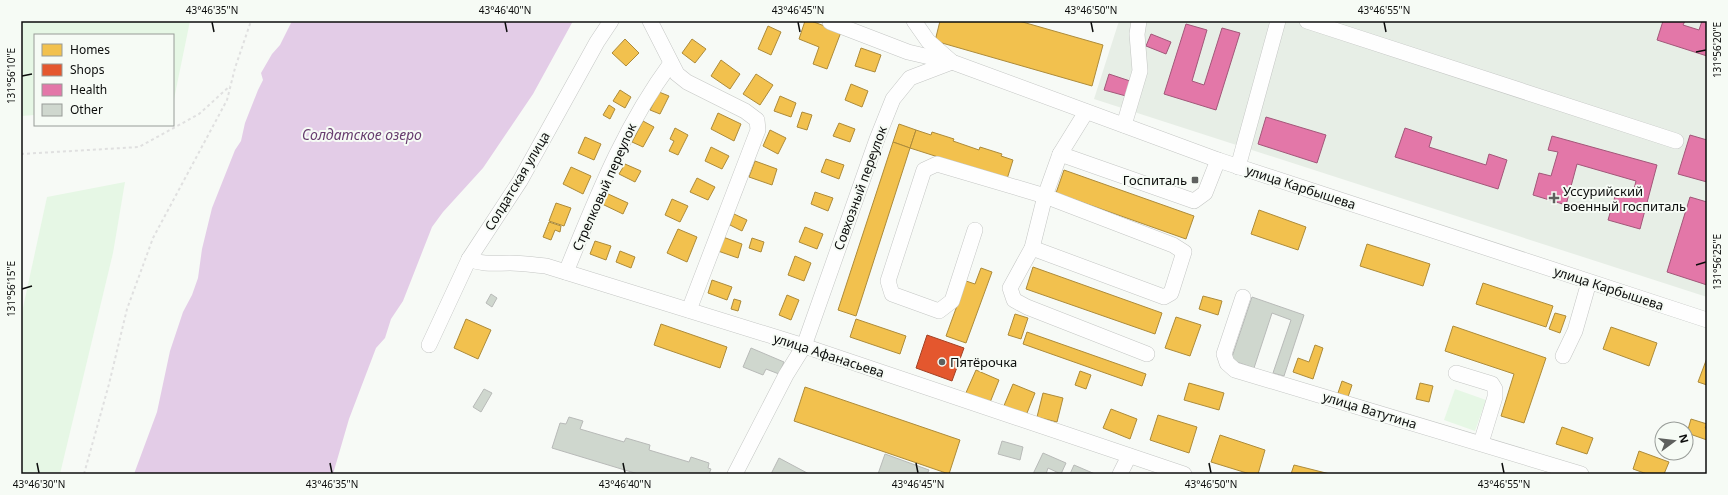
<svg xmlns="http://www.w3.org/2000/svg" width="1728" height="495" font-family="'Noto Sans',sans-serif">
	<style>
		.built { fill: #e7eee6 }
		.green { fill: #e6f7e5 }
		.water { fill: #e3cce7 }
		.homes { fill: #f2c14e; stroke: #ad8b3a }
		.shops { fill: #e4572e; stroke: #a34124 }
		.health { fill: #e377a8; stroke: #a25779 }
		.building { fill: #cfd7ce; stroke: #b8bab8 }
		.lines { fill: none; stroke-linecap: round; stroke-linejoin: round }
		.minor-casing { stroke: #c4c6c4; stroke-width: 16 }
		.path { stroke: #e0e0e0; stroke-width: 2; stroke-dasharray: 3 3; stroke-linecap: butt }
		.minor { stroke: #fefefe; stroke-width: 15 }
		.ticks { fill: none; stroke: #0c0d0c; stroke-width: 1.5 }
		.poi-dot { fill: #5e605e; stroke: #f6fbf5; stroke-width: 1.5 }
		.labels { text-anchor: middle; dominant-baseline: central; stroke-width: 4; stroke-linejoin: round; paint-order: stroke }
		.poi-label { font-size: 13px; fill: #0c0d0c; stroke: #f6fbf5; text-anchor: start }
		.street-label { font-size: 13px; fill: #0c0d0c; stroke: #f6fbf5 }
		.water-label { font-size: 14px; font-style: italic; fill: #673c6e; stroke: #f6fbf5 }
		.neatline { fill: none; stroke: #0c0d0c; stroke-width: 1.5 }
		.ticks-label { font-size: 10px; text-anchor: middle; fill: #0c0d0c }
	</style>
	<rect width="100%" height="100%" fill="#f7faf6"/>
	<polygon class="built" points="1119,21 1707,21 1707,297 1094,99"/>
	<g class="green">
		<polygon points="21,21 190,21 173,104 173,35 35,35 35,115 21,116"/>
		<polygon points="125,182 113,253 60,474 21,474 21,317 47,197"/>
		<polygon points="1455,389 1486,400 1475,431 1444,420"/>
	</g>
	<polygon class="water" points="292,21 573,21 533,94 483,168 443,212 432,227 403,301 391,319 385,338 376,348 349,419 333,474 134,474 157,412 170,351 183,312 192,295 198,278 202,249 212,208 235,150 241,141 245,123 258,90 263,80 261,73 272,54 280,45"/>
	<g class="homes">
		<polygon points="805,21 811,21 841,32 827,69 813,64 819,47 799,39"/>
		<polygon points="940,21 1019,21 1103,45 1092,86 935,41"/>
		<polygon points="768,26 781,32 771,55 758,49"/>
		<polygon points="625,39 639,53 626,66 612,53"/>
		<polygon points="692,39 706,49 695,63 682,53"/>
		<polygon points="861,48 881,55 875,72 855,66"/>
		<polygon points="721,60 740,74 730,89 711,76"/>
		<polygon points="756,74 773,85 760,105 743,94"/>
		<polygon points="851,84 868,91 862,107 845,100"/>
		<polygon points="620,90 631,97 625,108 613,101"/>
		<polygon points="659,92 669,96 660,114 650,110"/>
		<polygon points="780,96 796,103 791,117 774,111"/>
		<polygon points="609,105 615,109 610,119 603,115"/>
		<polygon points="802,112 812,115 807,130 797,127"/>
		<polygon points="718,113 741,124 734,141 711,129"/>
		<polygon points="643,121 654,127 643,147 632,142"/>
		<polygon points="839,123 855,129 850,142 833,136"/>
		<polygon points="899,124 916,130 910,148 893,142"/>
		<polygon points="675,128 688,135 678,155 669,151 674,141 670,139"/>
		<polygon points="770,130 786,138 778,154 763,146"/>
		<polygon points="916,130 931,135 932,132 954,139 953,141 979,150 980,147 1002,154 1001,156 1013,160 1007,179 910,148"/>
		<polygon points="585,137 601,144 594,160 578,153"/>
		<polygon points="893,142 910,148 856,316 838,310"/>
		<polygon points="711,147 729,156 722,169 705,161"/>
		<polygon points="826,159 844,165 839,179 821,172"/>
		<polygon points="755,161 777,169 772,185 749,177"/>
		<polygon points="625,164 641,171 635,182 619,174"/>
		<polygon points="571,167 591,176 583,194 563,184"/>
		<polygon points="1064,170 1194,216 1186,239 1056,193"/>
		<polygon points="697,178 715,187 708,200 690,192"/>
		<polygon points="815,192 833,198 828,211 811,204"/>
		<polygon points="606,193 628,203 623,214 602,204"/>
		<polygon points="672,199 688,206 680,222 665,215"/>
		<polygon points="556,203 571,208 564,226 549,221"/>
		<polygon points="1259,210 1306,227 1298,250 1251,234"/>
		<polygon points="734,214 747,220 742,231 730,225"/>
		<polygon points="549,222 561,226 560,232 555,230 551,240 543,237"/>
		<polygon points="805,227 823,234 817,249 799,242"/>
		<polygon points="678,229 697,237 687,262 667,253"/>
		<polygon points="723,237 742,244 738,258 718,251"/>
		<polygon points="752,238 764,242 761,252 749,248"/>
		<polygon points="595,241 611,246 606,260 590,254"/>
		<polygon points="1367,244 1430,264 1423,286 1360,266"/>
		<polygon points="620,251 635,257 631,268 616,262"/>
		<polygon points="795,256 811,263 804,281 788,275"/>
		<polygon points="1033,267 1162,313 1155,334 1026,289"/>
		<polygon points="981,268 992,272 966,343 946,336 966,281 975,284"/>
		<polygon points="712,280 732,287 727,300 708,293"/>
		<polygon points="1483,283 1553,306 1546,327 1476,304"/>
		<polygon points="787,295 799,300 791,320 779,315"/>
		<polygon points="1203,296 1222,301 1218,315 1199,309"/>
		<polygon points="734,299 741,301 738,311 731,309"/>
		<polygon points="1555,313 1566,316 1560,333 1549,329"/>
		<polygon points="1015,314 1028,318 1021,339 1008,335"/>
		<polygon points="1176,317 1201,325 1190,356 1165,348"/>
		<polygon points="466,319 491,330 478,359 454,348"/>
		<polygon points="856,319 906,336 900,354 850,337"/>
		<polygon points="661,324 727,347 720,368 654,345"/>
		<polygon points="1453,326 1546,358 1524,423 1501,416 1514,374 1445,351"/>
		<polygon points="1611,327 1657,343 1649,366 1603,349"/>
		<polygon points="1027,332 1146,374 1142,386 1023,344"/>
		<polygon points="1315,345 1323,348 1313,379 1293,372 1298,358 1309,362"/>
		<polygon points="1707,358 1707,385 1698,382"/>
		<polygon points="976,370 999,380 989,405 965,395"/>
		<polygon points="1080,371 1091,375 1086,389 1075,385"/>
		<polygon points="1342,381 1352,385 1348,397 1338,393"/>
		<polygon points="1189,383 1224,393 1219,410 1184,400"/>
		<polygon points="1420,383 1433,386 1429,402 1416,399"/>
		<polygon points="1013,384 1035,393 1025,418 1003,408"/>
		<polygon points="805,387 960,440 949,474 794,421"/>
		<polygon points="1043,393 1063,398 1057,422 1037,417"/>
		<polygon points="1111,409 1137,419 1130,439 1103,428"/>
		<polygon points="1158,415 1197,427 1189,453 1150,440"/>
		<polygon points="1691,419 1707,424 1705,428 1707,429 1707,440 1687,433"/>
		<polygon points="1562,427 1593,438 1587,454 1556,444"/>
		<polygon points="1220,435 1265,450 1258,474 1250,474 1211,462"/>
		<polygon points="1639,451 1669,462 1664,474 1647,474 1633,469"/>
		<polygon points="1294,465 1330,474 1291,474"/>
	</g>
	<polygon class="shops" points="927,335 964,348 952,381 916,368"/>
	<g class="health">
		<polygon points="1663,21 1685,21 1683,25 1699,30 1702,21 1707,21 1707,56 1657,40"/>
		<polygon points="1186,24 1207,30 1192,81 1204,85 1222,28 1240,33 1216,110 1164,94"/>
		<polygon points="1151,34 1171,42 1166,54 1146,46"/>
		<polygon points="1109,74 1130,81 1126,96 1104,90"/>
		<polygon points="1266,117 1326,135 1317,163 1258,144"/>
		<polygon points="1405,128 1432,137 1429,147 1486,165 1489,154 1507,160 1498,189 1395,157"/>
		<polygon points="1690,135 1707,140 1707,182 1678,174"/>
		<polygon points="1552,136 1657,165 1640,229 1608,220 1616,193 1632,197 1636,181 1577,164 1566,205 1533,195 1539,173 1551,176 1558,152 1548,150"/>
		<polygon points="1690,197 1707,202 1707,285 1667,272"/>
	</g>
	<g class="building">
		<polygon points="491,294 497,298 492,307 486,303"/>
		<polygon points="1252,297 1304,315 1284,376 1273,373 1291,320 1272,313 1254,368 1231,360"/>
		<polygon points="751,348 784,362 779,374 766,369 763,375 743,367"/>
		<polygon points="484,389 492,393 481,412 473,407"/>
		<polygon points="569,417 583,421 580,429 624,442 626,438 650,445 649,450 689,462 691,457 709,463 708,468 711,469 709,474 638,474 552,448 560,423 566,424"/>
		<polygon points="1002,441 1023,447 1020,460 998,454"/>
		<polygon points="1043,453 1066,463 1061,474 1048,468 1046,474 1033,474"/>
		<polygon points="885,454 929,470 927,474 878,474"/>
		<polygon points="779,458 809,474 771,474"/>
		<polygon points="1074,465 1095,474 1070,474"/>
	</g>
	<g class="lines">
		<defs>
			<g id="minor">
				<polyline points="650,21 677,74 687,82 745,111 757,120 758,130 689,310"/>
				<polyline points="914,21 928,41 952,62 1218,160 1707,320"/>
				<polyline points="1307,21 1676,141"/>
				<polyline points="830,22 908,52 951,62"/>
				<polyline points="1124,125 1140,71 1137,34 1139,21"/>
				<polyline points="1060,154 1086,112"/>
				<polyline points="1238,167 1278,21"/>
				<polyline points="975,230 952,301 939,311 892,294 888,281 924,170 937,164 1045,196 1173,245 1184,252 1171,293 1164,297 1032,248"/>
				<path d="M469,259C483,265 495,263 510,263C522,263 534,265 546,266L804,346L1184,474"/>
				<path d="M566,272C596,199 623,128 671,63"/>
				<polyline points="1243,297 1224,354 1227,363 1235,370 1581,474"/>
				<polyline points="429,345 469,259 520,181 597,42 611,21"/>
				<polyline points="1147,354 1027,307 1014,300 1010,288 1032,248 1045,196 1060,154 1194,201 1205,193 1218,160"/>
				<polyline points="1563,356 1575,331 1589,282"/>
				<polyline points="1456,373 1492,384 1495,389 1495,397 1481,443"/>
				<polyline points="735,474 786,375 804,346 877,139 893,99 910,78 952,62"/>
				<polyline points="1120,474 1129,456"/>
			</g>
		</defs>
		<use href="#minor" class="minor-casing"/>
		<g class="path">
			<polyline points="21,154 139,147 199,114 230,86"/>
			<polyline points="84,474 109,384 127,309 153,238 227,100 235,68 251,21"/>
		</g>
		<use href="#minor" class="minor"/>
	</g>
	<path class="ticks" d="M212,22L214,32M505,22L507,32M798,22L800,32M1091,22L1093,32M1384,22L1386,32M1696,52L1706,50M22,76L32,74M1696,265L1706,262M22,289L32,286M37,463L39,473M330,463L332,473M623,463L625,473M916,463L918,473M1209,463L1211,473M1502,463L1504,473"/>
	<g class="poi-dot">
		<rect x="1191" y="176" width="8" height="8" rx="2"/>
		<path d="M1552 192h4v4h4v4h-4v4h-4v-4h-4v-4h4z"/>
		<circle cx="942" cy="362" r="4"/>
	</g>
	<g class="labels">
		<g class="poi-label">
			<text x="1187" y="180" text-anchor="end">Госпиталь</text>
			<text x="1563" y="191">Уссурийский<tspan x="1563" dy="15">военный госпиталь</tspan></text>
			<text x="950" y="362">Пятёрочка</text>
		</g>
		<g class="street-label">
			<text transform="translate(517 181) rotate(-59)">Солдатская улица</text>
			<text transform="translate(604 187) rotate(-66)">Стрелковый переулок</text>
			<text transform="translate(1301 187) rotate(18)">улица Карбышева</text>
			<text transform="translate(860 188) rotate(-70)">Совхозный переулок</text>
			<text transform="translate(1609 288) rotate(18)">улица Карбышева</text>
			<text transform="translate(829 355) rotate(18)">улица Афанасьева</text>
			<text transform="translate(1370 410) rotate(17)">улица Ватутина</text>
		</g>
		<g class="water-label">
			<text x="362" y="134">Солдатское озеро</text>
		</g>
	</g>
	<rect width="1728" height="495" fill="none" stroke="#f6fbf5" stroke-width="44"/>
	<rect x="34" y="34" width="140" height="92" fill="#f6fbf5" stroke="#989c98"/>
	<rect x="42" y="44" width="20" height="12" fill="#f2c14e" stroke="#989c98"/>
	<text x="70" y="54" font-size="12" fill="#0c0d0c">Homes</text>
	<rect x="42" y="64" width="20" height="12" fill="#e4572e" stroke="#989c98"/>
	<text x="70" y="74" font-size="12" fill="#0c0d0c">Shops</text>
	<rect x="42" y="84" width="20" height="12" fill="#e377a8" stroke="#989c98"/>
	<text x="70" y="94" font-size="12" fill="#0c0d0c">Health</text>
	<rect x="42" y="104" width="20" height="12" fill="#cfd7ce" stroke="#989c98"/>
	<text x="70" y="114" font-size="12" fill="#0c0d0c">Other</text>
	<g transform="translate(1674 441) rotate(75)"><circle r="19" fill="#f6fbf5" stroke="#989c98"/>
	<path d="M0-3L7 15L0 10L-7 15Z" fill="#5e605e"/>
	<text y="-6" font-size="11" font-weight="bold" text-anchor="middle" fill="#0c0d0c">N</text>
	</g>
	<rect x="22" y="22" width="1684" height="451" class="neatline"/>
	<g class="ticks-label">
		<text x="212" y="14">43°46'35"N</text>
		<text x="505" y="14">43°46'40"N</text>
		<text x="798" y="14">43°46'45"N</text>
		<text x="1091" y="14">43°46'50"N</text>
		<text x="1384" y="14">43°46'55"N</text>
		<text transform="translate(1717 50) rotate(-90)" y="4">131°56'20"E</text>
		<text transform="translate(11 76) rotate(-90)" y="4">131°56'10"E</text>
		<text transform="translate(1717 262) rotate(-90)" y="4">131°56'25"E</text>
		<text transform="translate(11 289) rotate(-90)" y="4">131°56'15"E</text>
		<text x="39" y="488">43°46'30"N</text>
		<text x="332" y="488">43°46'35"N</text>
		<text x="625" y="488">43°46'40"N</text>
		<text x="918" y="488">43°46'45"N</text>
		<text x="1211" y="488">43°46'50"N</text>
		<text x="1504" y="488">43°46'55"N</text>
	</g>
</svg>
